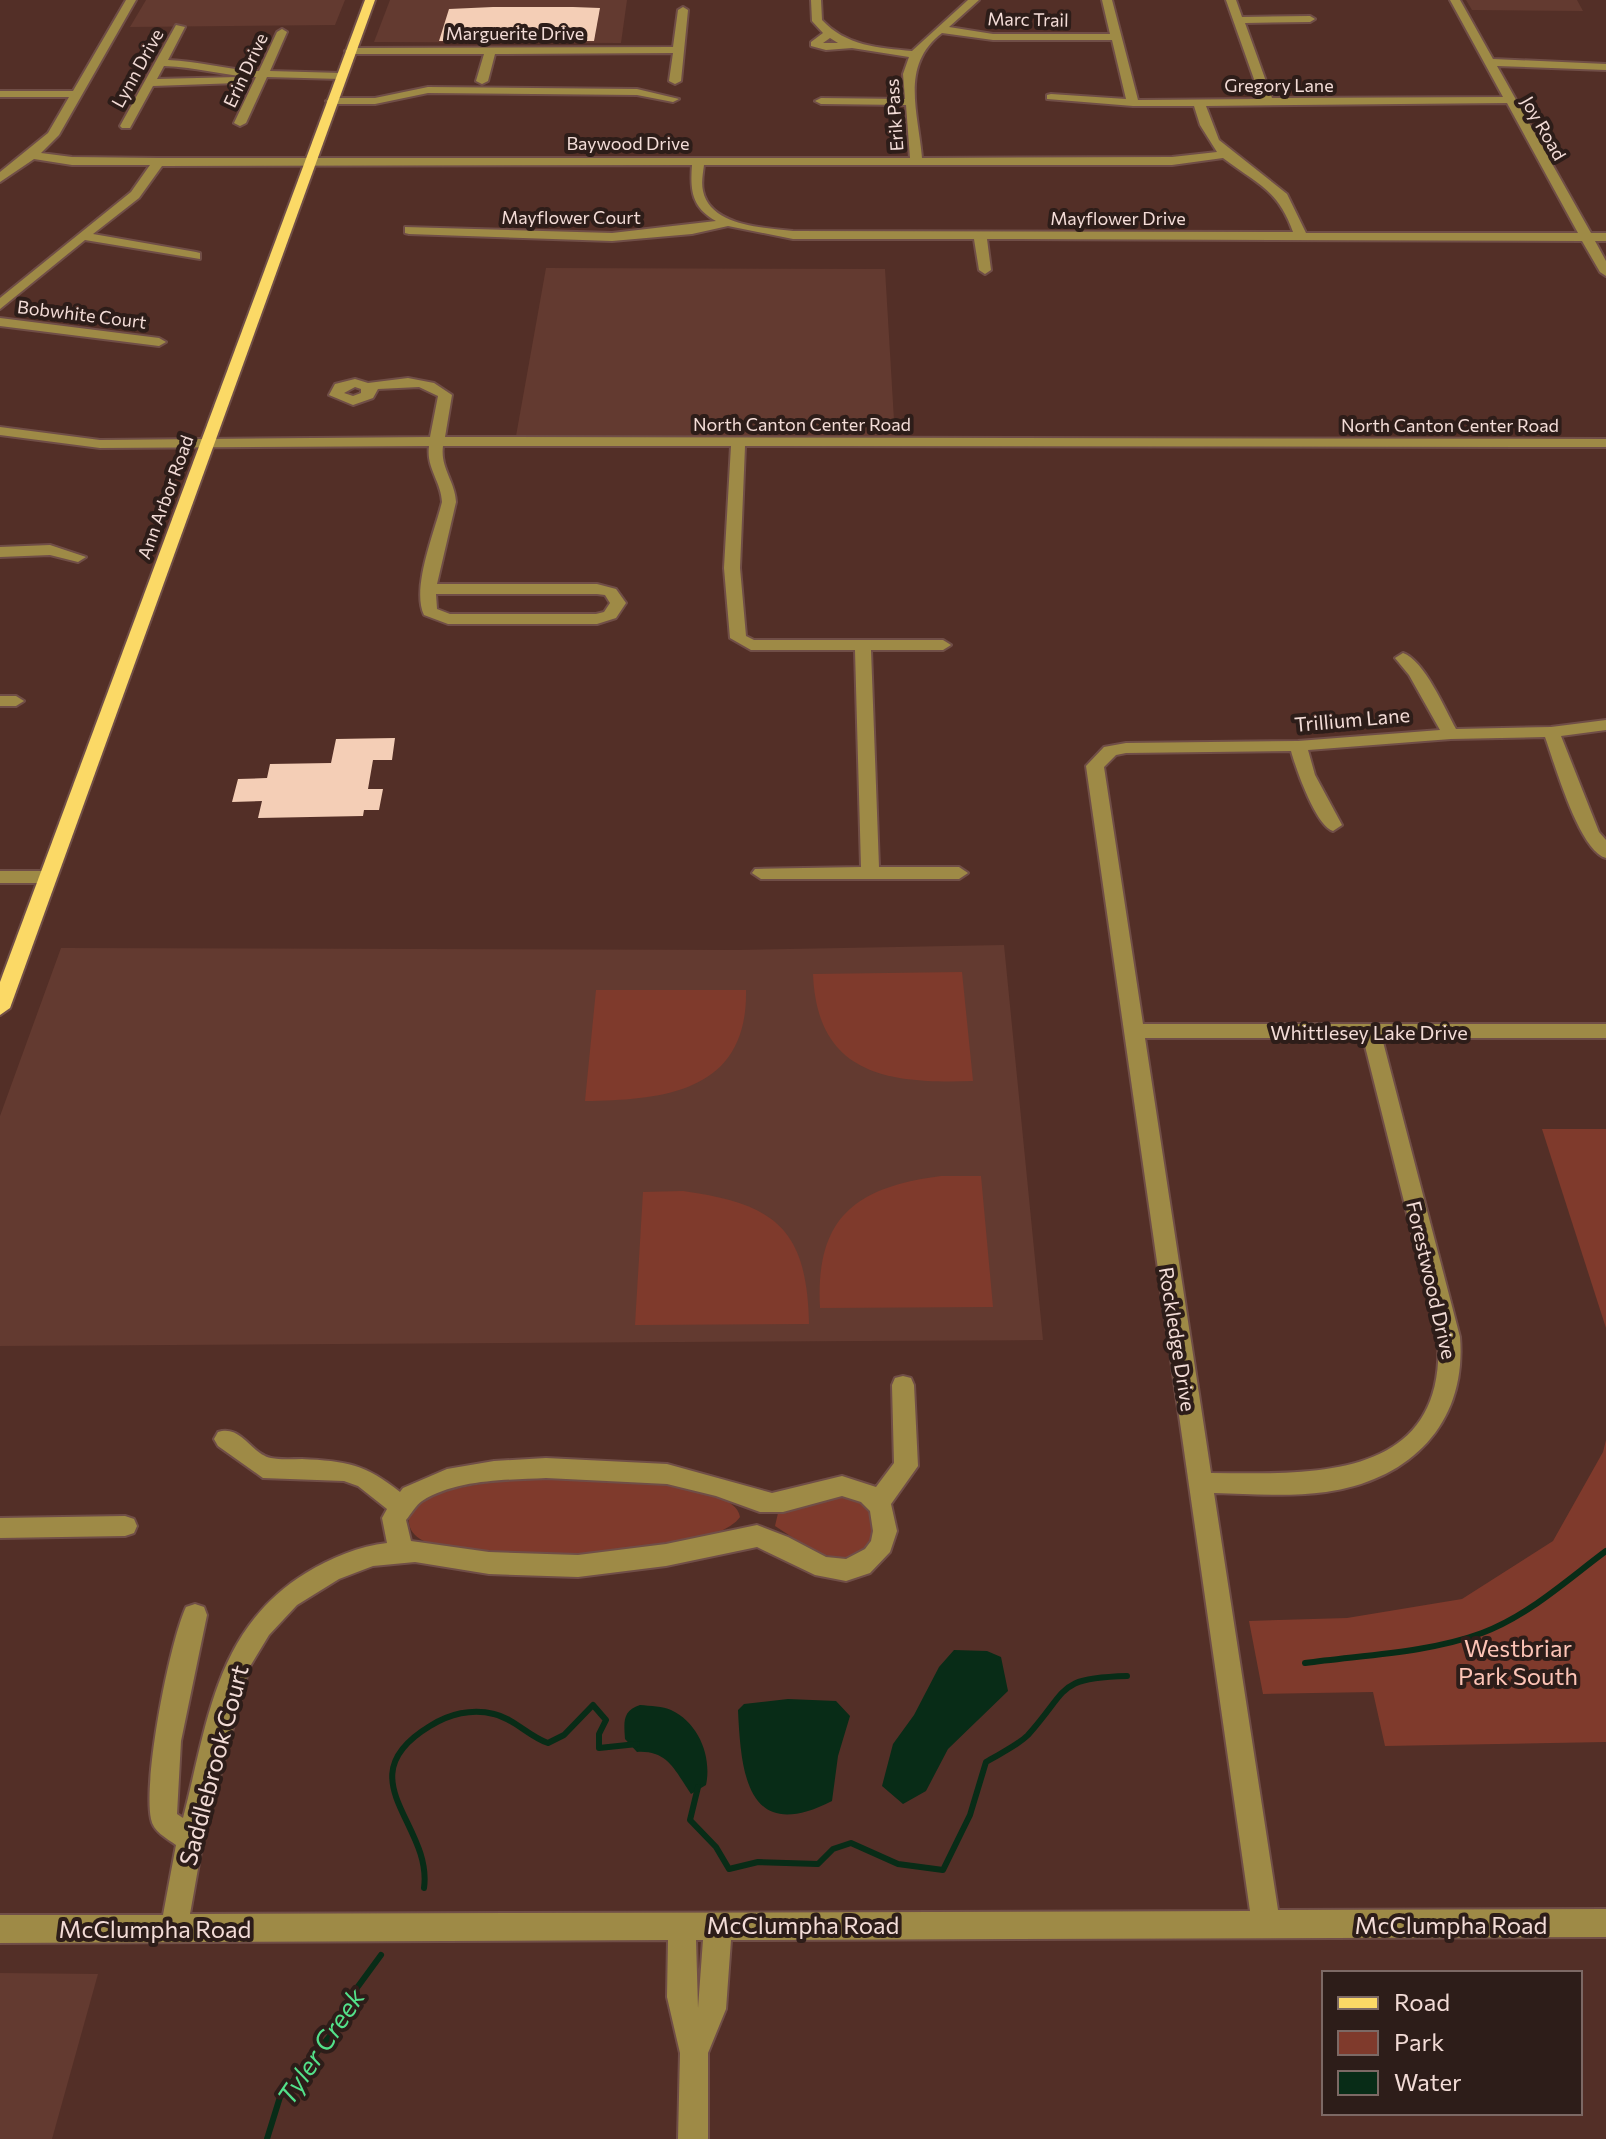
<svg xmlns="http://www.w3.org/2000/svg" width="1606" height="2139" font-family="Commissioner,sans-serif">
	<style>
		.built { fill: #633a30 }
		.green { fill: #7f3a2c }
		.water { fill: #082c17 }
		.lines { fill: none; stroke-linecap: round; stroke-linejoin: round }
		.stream { stroke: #082c17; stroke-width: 6 }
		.building { fill: #f4ceb6 }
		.minor-casing { stroke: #704e47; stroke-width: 4 }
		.major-casing { stroke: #704e47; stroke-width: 4 }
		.minor { fill: #9e8a46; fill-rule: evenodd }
		.major { fill: #fbd966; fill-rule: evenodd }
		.labels { text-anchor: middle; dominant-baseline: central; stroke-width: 8; stroke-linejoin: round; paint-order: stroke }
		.far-street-label { font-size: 18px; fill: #f3dcd7; stroke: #2d1d19 }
		.street-label { font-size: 20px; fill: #f3dcd7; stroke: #2d1d19 }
		.near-park-label { font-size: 24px; fill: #fdc4b6; stroke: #2d1d19 }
		.near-street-label { font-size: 24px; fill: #f3dcd7; stroke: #2d1d19 }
		.near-water-label { font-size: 26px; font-style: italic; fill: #53e18a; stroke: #2d1d19 }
	</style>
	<rect width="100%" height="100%" fill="#532f27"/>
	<g class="built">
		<polygon points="146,0 345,0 335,25 130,27"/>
		<polygon points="390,0 627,0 621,43 374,42"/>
		<polygon points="1466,0 1577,0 1583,11 1472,10"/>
		<polygon points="546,268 885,269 895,437 516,436"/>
		<polygon points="1004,945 1043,1340 0,1346 0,1116 61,948 737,950"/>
		<polygon points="0,1973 98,1974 52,2139 0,2139"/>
	</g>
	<g class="green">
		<path d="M962,972L973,1081C888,1084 817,1075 813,974Z"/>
		<path d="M596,990H746C748,1091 666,1100 585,1101Z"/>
		<polygon points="1542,1129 1606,1129 1606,1328"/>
		<path d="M941,1176H981L993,1307L820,1308C815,1218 855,1187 941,1176Z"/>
		<path d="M683,1191C775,1204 807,1228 809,1324L635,1325L643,1192Z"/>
		<polygon points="1606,1440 1606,1742 1385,1746 1373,1692 1263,1694 1249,1621 1347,1618 1462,1599 1553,1541 1603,1452"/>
		<path d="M533,1478C567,1478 736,1477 740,1517C711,1560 471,1563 424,1541C417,1538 410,1532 409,1523C405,1487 510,1480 533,1478Z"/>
		<path d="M839,1495C867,1500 878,1516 871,1543L847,1559L818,1554L775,1526L778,1513Z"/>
	</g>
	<g class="water">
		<polygon points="954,1650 987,1651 1001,1657 1008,1691 948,1749 926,1791 903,1804 882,1786 893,1744 914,1715 939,1667"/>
		<path d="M788,1699L836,1701L850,1716L838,1756L832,1801C748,1844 741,1776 738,1710L744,1704Z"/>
		<path d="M640,1705C650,1706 663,1706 671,1710C699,1723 712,1757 706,1785L691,1794C675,1771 668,1750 637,1752L625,1739C624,1722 622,1711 640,1705Z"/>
	</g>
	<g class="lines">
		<g class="stream">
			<path d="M1305,1663C1362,1655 1428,1653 1482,1633C1528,1616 1567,1580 1606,1551"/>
			<path d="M698,1787L690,1820L716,1847L729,1869L758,1862L818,1864L833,1849L851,1843L898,1864L943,1870L970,1815L986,1762C999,1754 1017,1746 1028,1735C1070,1688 1056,1678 1127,1676"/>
			<path d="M424,1888C433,1824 344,1778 430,1726C449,1714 472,1708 494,1714C515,1719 528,1736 548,1743L564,1735L593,1705L606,1720L599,1734V1748L637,1744"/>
			<polyline points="267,2139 280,2097 330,2036 351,1996 381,1955"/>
		</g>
	</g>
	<g class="building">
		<polygon points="493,7 573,7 600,8 594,41 439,41 449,9"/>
		<polygon points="395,738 392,760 373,760 368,789 383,789 379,810 364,810 363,816 258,818 262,801 232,802 238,779 267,778 270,764 331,763 336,739"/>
	</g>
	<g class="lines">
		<defs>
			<g id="minor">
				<path d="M126,0H136L59,135L41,153L72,157L159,158H910L906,105L821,104L815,101L821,98L905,99L903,74L909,57L852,48L826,50L811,46V42L823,33L812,21L811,0H821L822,20C846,46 879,48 912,51L968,0H979L949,27L993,34H1110L1102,0H1112L1138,100L1261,99L1226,0H1236L1242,17L1310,16L1315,19L1310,22L1245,23L1272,98L1503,97L1450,0H1460L1493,59L1606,64V70L1497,66L1591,233H1606V241H1595L1606,261V276L1600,272L1582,241L987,239L991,270L985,274L979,270L974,239H793L728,226L692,234L612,241L409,234L405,233V227L612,233L716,221C692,208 690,191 692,165L162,166L139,198L93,234L196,252L200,253V259L85,240L0,309V298L131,192L150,165H72L34,159L0,182V172L48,133L69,97H0V91H73ZM942,33L993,40H1112L1126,99L1051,94L1047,95V99L1133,106H1194L1200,125L1217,152L1172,157L922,158C918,111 900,65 942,33ZM830,38L838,43H823ZM1507,103L1578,233H1306L1287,194L1219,140L1206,106ZM1223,158C1257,184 1278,189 1293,232L793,231C765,228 710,226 703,191C701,183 703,173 704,165H1172Z"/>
				<polygon points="683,7 688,10 681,81 675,84 669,81 673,53 495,54 488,81 482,84 476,81 484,54 350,54 345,51 350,48 673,47 678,10"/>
				<path d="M176,25L185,27L168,60C199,61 227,70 259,71L277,32L282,29L287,32L270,71L341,73L347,76L341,79L267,77L246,123L240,126L234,123L256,77C223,76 198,67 164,66L157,79L238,77L244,80L238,83L153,86L130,128H122L120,126Z"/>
				<polygon points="428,87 637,89 679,99 673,102 637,95 428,93 375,104 332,104 326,101 332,98 375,98"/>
				<polygon points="0,318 159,338 166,342 159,346 0,326"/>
				<path d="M408,378L434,383L452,395L445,437L1606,439V447L745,446L740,568L746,636L754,640H943L951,645L943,650H871L879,867H959L968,873L959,879H761L752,873L755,869L861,867L855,650H751L730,638L724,568L731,446H443C440,468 455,481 456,502L437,584H597L616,589L626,603L616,618L597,624H448L424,615C411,588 435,531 442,502C441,481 426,468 429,446L100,448L0,435V427L100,440L430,437L438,396L419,387L378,389L373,398L353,405L329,395L335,384L355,379L368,383ZM355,387L361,389V393L353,396L344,393ZM436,594H597L605,595L610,603L604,612L596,614H450L437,609Z"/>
				<polygon points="50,545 86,557 78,562 50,555 0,557 0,547"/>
				<path d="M1403,653C1424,660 1445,709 1456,729L1551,727L1606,720V730L1561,736L1599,832L1606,840V858C1579,851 1555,764 1545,737L1451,739L1308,750L1315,775L1342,825L1333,831C1316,826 1296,769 1291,751L1126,753L1116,755L1104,767L1143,1024H1606V1038H1382L1460,1337C1467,1424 1410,1480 1326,1492C1289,1497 1251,1494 1214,1493L1278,1910L1606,1909V1937L731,1940L726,2009L708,2053V2139H678L680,2053L667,1997L668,1940L0,1943V1915H163L176,1845C166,1838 153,1831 151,1819C143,1780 169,1644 186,1607L195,1604L204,1607L207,1615L181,1741L177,1814L183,1818C208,1722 215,1629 306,1573C330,1558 360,1546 387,1543L382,1518L387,1509L358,1486L344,1481L263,1478L218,1446L214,1439L218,1432C241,1424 251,1454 271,1458C280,1460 292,1459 302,1459C346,1461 365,1464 400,1492L403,1488L447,1469L494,1461L546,1458L667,1464L772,1493L842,1476L876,1487L894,1463L892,1385L895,1378L903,1376L911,1378L914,1385L918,1466L891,1504L897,1531L890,1552L870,1573L846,1581L815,1575L757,1547L666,1566L578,1577L489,1574L415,1562L373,1566L339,1579L297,1605L269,1635L249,1668L203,1840L190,1914L1250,1911L1086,766L1104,747L1126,743L1298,741L1440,730L1409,675L1395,658ZM1145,1038H1363L1438,1337C1447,1481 1314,1474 1211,1473ZM546,1478L667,1484L716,1496L760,1512H783L842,1496L861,1502L870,1511L873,1531L871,1541L865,1549L846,1559L826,1557L788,1537L757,1525L666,1544L578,1555L489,1552L411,1541L406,1520C411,1514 416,1505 422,1501C457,1479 507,1480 546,1478ZM696,1940H703L698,2008Z"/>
				<polygon points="0,696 16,696 24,701 16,706 0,706"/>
				<polygon points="0,871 46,871 55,877 46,883 0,883"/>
				<polygon points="125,1516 134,1519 137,1526 134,1533 125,1536 0,1538 0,1518"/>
			</g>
			<polygon id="major" points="365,0 375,0 10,1008 0,1015 0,982"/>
		</defs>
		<use href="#minor" class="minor-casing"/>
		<use href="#major" class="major-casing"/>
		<use href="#minor" class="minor"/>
		<use href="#major" class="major"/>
	</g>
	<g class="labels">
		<g class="far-street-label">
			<text transform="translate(1028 19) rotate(1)">Marc Trail</text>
			<text x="515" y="33">Marguerite Drive</text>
			<text transform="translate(137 68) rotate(-61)">Lynn Drive</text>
			<text transform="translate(245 70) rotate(-65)">Erin Drive</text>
			<text x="1279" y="85">Gregory Lane</text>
			<text transform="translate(894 115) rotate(-94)">Erik Pass</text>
			<text transform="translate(1544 128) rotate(60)">Joy Road</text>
			<text x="628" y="143">Baywood Drive</text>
			<text x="571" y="217">Mayflower Court</text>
			<text x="1118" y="218">Mayflower Drive</text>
			<text transform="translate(82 314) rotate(7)">Bobwhite Court</text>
			<text x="802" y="424">North Canton Center Road</text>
			<text x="1450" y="425">North Canton Center Road</text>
			<text transform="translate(165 497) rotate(-70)">Ann Arbor Road</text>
		</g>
		<g class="street-label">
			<text transform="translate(1352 719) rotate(-5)">Trillium Lane</text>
			<text x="1369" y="1032">Whittlesey Lake Drive</text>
			<text transform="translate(1432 1280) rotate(77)">Forestwood Drive</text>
			<text transform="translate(1178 1339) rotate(81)">Rockledge Drive</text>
		</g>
		<g class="near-park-label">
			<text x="1518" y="1647">Westbriar<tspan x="1518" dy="28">Park South</tspan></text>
		</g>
		<g class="near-street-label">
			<text transform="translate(213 1765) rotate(-75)">Saddlebrook Court</text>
			<text x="803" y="1924">McClumpha Road</text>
			<text x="1451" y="1924">McClumpha Road</text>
			<text x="155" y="1928">McClumpha Road</text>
		</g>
		<g class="near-water-label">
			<text transform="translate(320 2046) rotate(-56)">Tyler Creek</text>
		</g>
	</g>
	<rect x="1322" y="1971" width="260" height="144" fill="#2d1d19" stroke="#7c6965" stroke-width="2"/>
	<rect x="1338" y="1997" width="40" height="12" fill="#fbd966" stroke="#7c6965" stroke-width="2"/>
	<text x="1394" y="2011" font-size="24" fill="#f3dcd7">Road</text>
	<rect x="1338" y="2031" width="40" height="24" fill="#7f3a2c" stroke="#7c6965" stroke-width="2"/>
	<text x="1394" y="2051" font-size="24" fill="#f3dcd7">Park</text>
	<rect x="1338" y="2071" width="40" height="24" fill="#082c17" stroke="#7c6965" stroke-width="2"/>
	<text x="1394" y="2091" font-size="24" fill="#f3dcd7">Water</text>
</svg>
